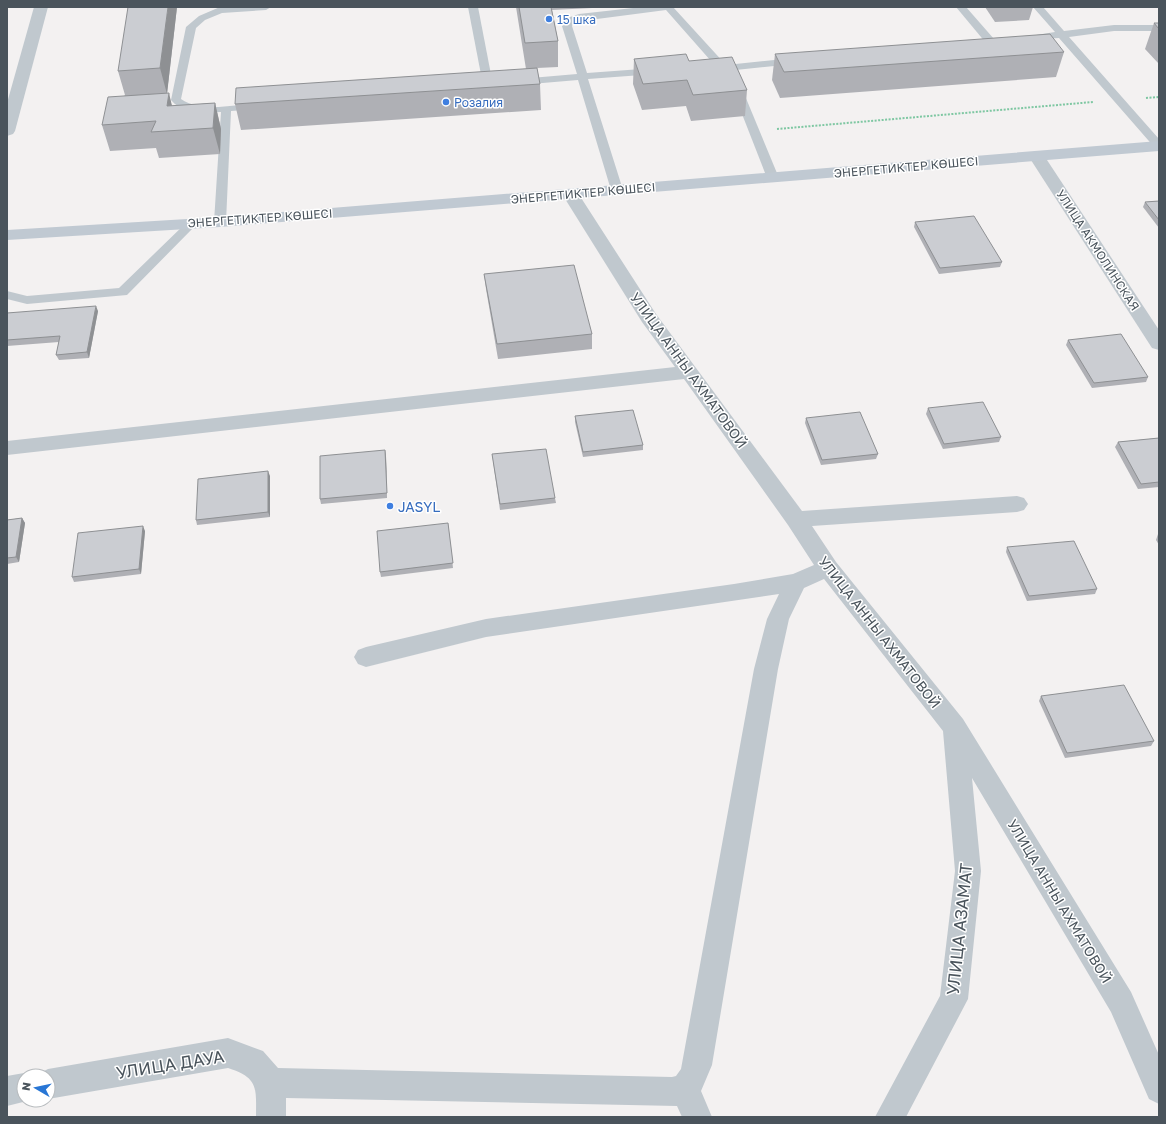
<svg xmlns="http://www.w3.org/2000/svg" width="1166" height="1124" font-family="'Golos Text',sans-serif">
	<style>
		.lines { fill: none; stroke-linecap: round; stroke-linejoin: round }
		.path { stroke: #7ec7a2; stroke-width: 2; stroke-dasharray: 2 1.5; stroke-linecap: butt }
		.lane { fill: #c0c8ce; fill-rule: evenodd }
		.street { fill: #c0c8ce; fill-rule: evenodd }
		.secondary { fill: #c0c9d2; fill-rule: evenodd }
		.wall { fill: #afb0b5 }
		.shaded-wall { fill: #8e9093 }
		.building { fill: #cbcdd2; stroke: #8e9093 }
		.shop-dot { fill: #3f7fe0; stroke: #fff; stroke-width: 1.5 }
		.labels { text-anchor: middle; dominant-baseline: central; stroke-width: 3; stroke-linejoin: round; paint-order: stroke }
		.far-shop-label { font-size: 12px; fill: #366cbe; stroke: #fff; text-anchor: start }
		.far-street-label { font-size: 12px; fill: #4a545c; stroke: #fff }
		.street-label { font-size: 14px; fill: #4a545c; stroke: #fff }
		.shop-label { font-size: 14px; fill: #366cbe; stroke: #fff; text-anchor: start }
		.near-street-label { font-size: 17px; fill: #4a545c; stroke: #fff }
	</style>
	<rect width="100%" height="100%" fill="#f3f1f1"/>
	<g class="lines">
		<g class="path">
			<polyline points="1146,98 1159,97"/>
			<polyline points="777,129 1093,102"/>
		</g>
		<g class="lane">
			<path d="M220,7H271L266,10L222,13L205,20L196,28L181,99C202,113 233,105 256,103L261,106L256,109L231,111L226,222L220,226L214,222L221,112C204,113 182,114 171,100L186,27L199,16Z"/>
			<polygon points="468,7 478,7 493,85 492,87 488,88 483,85"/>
			<polygon points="642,7 673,7 726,65 794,58 799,61 794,64 726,71 718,69 666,10 574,22 572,26 587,73 655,68 660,71 655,74 588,79 623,190 617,193 611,190 578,80 519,85 514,82 519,79 577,74 562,26 567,18 579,14"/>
			<polygon points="956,7 966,7 994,39 995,41 994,43 986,43"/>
			<polygon points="1033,7 1043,7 1064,31 1114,25 1159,25 1159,31 1114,31 1069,37 1159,139 1159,149 1155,148 1059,38 1030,40 1028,38 1030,36 1055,32"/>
			<polygon points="738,88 743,91 779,178 777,180 769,180 767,178 733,91"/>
			<polygon points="191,220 195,222 197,224 195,226 127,295 27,304 7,299 7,291 27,296 119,288 187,222"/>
		</g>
		<g class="street">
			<polygon points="34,7 48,7 15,131 13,134 7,136 7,103"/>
			<polygon points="1037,152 1043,154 1045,157 1159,330 1159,350 1152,348 1029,157 1031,154"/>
			<path d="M570,189L576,190L656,314L802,511L1017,496L1024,498L1028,504L1024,510L1017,512L812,526L836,562L963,719L1131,992L1159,1055V1104L1149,1099L1111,1012L972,778L981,871L968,999L906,1117H875L940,996L955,871L943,731L824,579L804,588L789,619L778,669L712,1065L701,1091L712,1117H682L677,1106L286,1098V1117H256C256,1088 259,1078 228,1068L48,1099V1076H37L38,1074L48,1069L228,1038L263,1051L278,1068L672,1077L676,1076L681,1069L754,669L767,619L779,594L486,637L366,667L358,664L354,657L358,650L366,647L486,619L734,584L793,574L814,565L788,525L684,379L7,455V441L675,367L642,322L562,194L564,190Z"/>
			<polygon points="24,1073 31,1076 24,1076 24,1100 31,1100 7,1106 7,1076"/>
		</g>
		<polygon class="secondary" points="1159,141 1159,151 220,227 7,240 7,230 220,217"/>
	</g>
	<g class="wall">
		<polygon points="177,7 167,93 172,106 215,103 221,129 220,154 159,158 156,148 110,151 102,125 125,95 118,71"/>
		<polygon points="516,7 612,7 552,10 558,41 558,67 537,68 540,84 541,110 241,130 235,104 526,69"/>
		<polygon points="985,7 1033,7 1029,20 995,22"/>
		<polygon points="1154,23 1159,23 1159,64 1145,49"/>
		<polygon points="1064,52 1056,77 780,98 772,80 775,54"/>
		<polygon points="634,59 689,61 747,90 745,116 691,121 686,106 642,110 633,84"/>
		<polygon points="1159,201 1159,228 1143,207 1145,202"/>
		<polygon points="915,222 1002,262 1000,267 939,274 914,227"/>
		<polygon points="484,274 592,334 592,349 498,359 486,289"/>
		<polygon points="98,311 89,358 59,360 56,355 59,342 7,346 7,313"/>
		<polygon points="1068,340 1148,377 1146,382 1092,388 1066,345"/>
		<polygon points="928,408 1001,437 999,442 943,449 926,414"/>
		<polygon points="575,416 643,445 643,450 583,457 575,422"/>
		<polygon points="806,418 878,454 876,459 821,465 805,423"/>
		<polygon points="1159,438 1159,487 1138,489 1115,447 1118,442"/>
		<polygon points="385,450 386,456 387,498 321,504 320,499"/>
		<polygon points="492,454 555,498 556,503 500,510"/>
		<polygon points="270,476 270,517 197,525 196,520"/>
		<polygon points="22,518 25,523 19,562 7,564 7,520"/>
		<polygon points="448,523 453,568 381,577 380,572"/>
		<polygon points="145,531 141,574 74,582 72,577"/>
		<polygon points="1158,534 1159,534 1159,545 1156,540"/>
		<polygon points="1007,547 1097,589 1095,594 1027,601 1006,552"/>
		<polygon points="1041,696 1154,741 1151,746 1065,758 1039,701"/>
	</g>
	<g class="shaded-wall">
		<polygon points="168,7 177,7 167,94 160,68"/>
		<polygon points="169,93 175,119 167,106"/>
		<polygon points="215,103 221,129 220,154 213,128"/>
		<polygon points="96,306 98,311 89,358 87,352"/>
		<polygon points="385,450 386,456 387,498 387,493"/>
		<polygon points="268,471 270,476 270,517 268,512"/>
		<polygon points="22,518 25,523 19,562 16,557"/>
		<polygon points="143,526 145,531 141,574 139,569"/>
	</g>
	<g class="building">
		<polygon points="128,7 168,7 160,68 118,71"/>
		<polygon points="519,7 551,7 558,41 525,43"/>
		<polygon points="1154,23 1159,23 1159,29"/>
		<polygon points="1050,34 1064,52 784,72 775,54"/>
		<polygon points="686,54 689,61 732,57 747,90 693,95 687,80 643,84 634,59"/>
		<polygon points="537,68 540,84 235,104 236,88"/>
		<polygon points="169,93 167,106 215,103 213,128 151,132 156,121 102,125 108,97"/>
		<polygon points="1159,201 1159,220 1145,202"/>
		<polygon points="974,216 1002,262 940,268 915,222"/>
		<polygon points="574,265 592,334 497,344 484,274"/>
		<polygon points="96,306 87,352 56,355 60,336 7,340 7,313"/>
		<polygon points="1121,334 1148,377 1094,383 1068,340"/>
		<polygon points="983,402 1001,437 944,444 928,408"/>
		<polygon points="633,410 643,445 583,452 575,416"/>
		<polygon points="860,412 878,454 822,460 806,418"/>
		<polygon points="1159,438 1159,482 1141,484 1118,442"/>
		<polygon points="546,449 555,498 500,504 492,454"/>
		<polygon points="385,450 387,493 320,499 320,456"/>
		<polygon points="268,471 268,512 196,520 198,479"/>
		<polygon points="22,518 16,557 7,558 7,520"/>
		<polygon points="448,523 453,563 380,572 377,531"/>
		<polygon points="143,526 139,569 72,577 78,533"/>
		<polygon points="1074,541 1097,589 1029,596 1007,547"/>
		<polygon points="1124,685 1154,741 1067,753 1041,696"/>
	</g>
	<g class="shop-dot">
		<circle cx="549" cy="19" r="4"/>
		<circle cx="446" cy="102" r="4"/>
		<circle cx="390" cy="506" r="4"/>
	</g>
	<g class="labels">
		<g class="far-shop-label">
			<text x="557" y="19">15 шка</text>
			<text x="454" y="102">Розалия</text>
		</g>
		<g class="far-street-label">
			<text transform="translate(906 167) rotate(-5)">ЭНЕРГЕТИКТЕР КӨШЕСІ</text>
			<text transform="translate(583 193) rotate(-5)">ЭНЕРГЕТИКТЕР КӨШЕСІ</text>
			<text transform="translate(260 218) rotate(-4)">ЭНЕРГЕТИКТЕР КӨШЕСІ</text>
			<text transform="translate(1098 250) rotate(57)">УЛИЦА АКМОЛИНСКАЯ</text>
		</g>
		<g class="street-label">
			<text transform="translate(689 370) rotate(54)">УЛИЦА АННЫ АХМАТОВОЙ</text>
			<text transform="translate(880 632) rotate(52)">УЛИЦА АННЫ АХМАТОВОЙ</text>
			<text transform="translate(1060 901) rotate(59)">УЛИЦА АННЫ АХМАТОВОЙ</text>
		</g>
		<g class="shop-label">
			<text x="398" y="506">JASYL</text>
		</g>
		<g class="near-street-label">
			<text transform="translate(959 929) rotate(-84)">УЛИЦА АЗАМАТ</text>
			<text transform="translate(170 1064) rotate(-9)">УЛИЦА ДАУА</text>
		</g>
	</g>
	<rect width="1166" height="1124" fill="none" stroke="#4a545c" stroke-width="16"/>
	<g transform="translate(36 1088) rotate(279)"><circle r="19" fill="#ffffff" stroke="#b7bbbe"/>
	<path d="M0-3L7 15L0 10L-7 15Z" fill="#2876d5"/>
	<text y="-6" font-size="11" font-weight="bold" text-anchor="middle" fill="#4a545c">N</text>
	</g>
</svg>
